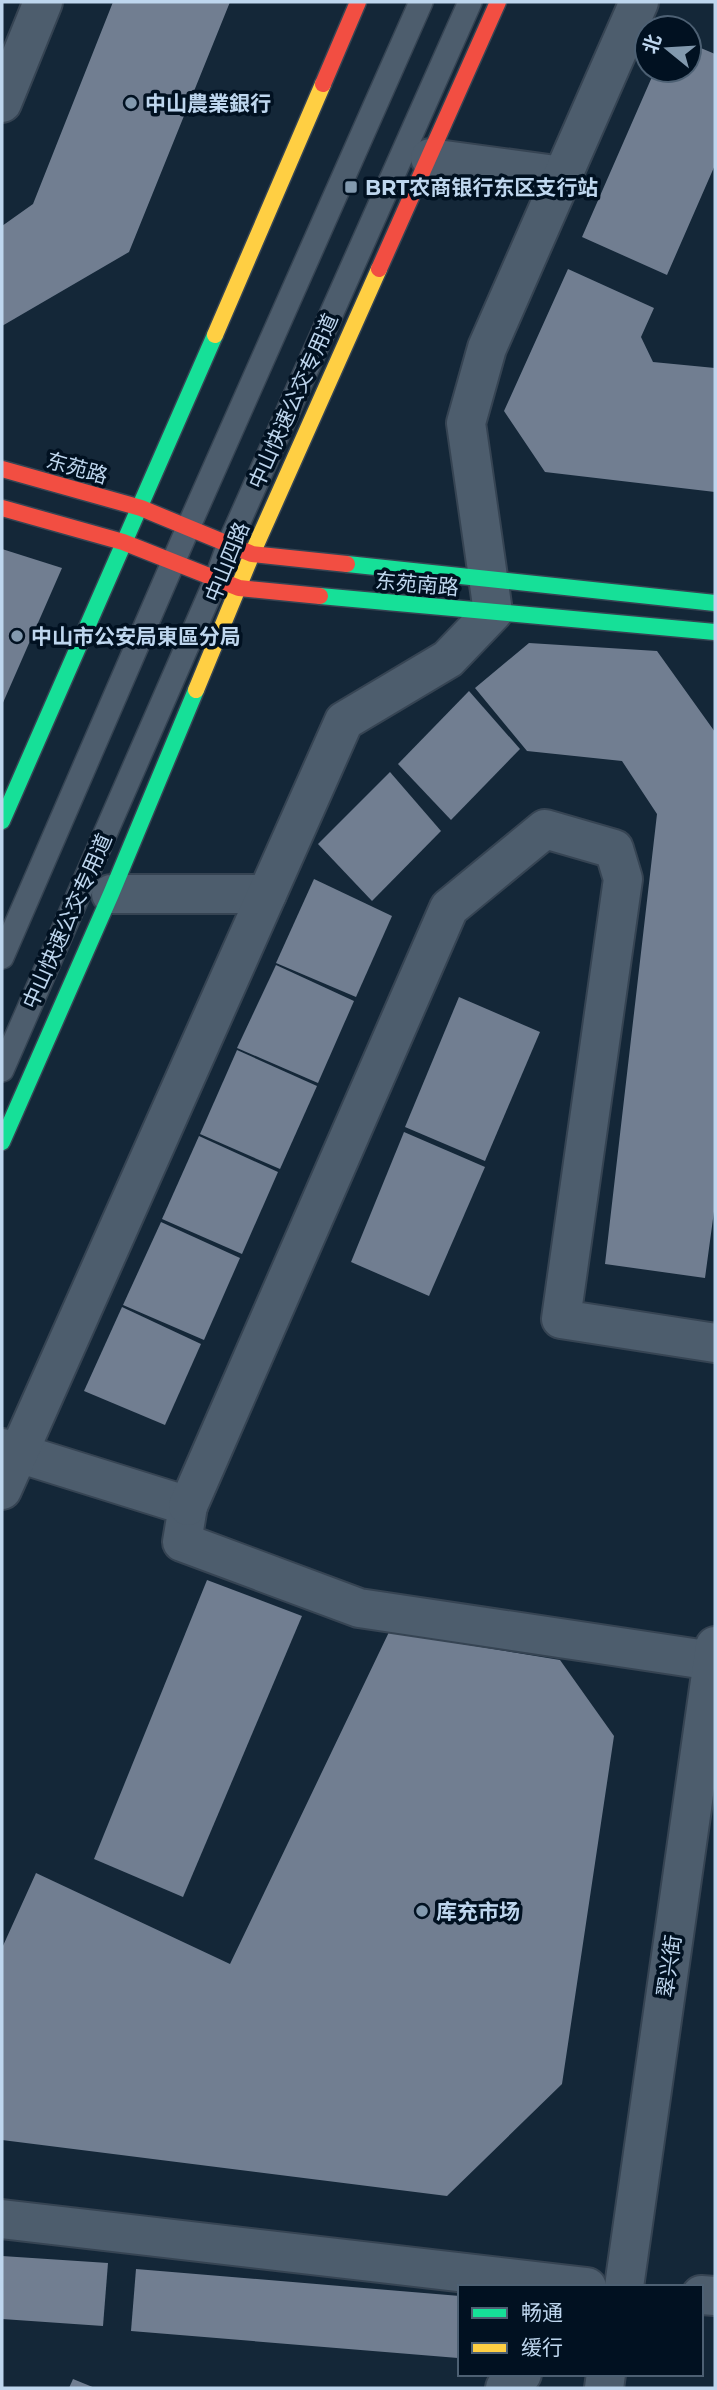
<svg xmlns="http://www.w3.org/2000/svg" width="717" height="2390" font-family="Montserrat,'Noto Sans SC',sans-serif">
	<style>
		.building { fill: #717e91 }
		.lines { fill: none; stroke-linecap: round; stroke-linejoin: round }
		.lane-casing { stroke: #364453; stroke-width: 26 }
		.street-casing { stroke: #364453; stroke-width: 42 }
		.fast-casing { stroke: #364453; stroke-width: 19 }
		.slow-casing { stroke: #364453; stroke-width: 19 }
		.jam-casing { stroke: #364453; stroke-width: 19 }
		.lane { stroke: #4d5d6d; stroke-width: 23 }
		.street { stroke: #4d5d6d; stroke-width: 38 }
		.fast { stroke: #16e098; stroke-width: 16 }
		.slow { stroke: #ffcf43; stroke-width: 16 }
		.jam { stroke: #f24e42; stroke-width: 16 }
		.poi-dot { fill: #8299ae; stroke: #011121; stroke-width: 2.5 }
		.labels { text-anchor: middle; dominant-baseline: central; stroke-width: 7; stroke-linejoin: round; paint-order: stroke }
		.poi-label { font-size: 21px; font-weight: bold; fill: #bed6ee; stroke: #011121; text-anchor: start }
		.street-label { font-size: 21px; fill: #bed6ee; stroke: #011121 }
	</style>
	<rect width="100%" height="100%" fill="#142738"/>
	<g class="building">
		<polygon points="113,2 230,2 129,252 2,326 2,226 33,204"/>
		<polygon points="689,43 715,54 715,165 667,275 582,237 655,70 689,70"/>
		<polygon points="568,269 654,308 641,337 653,362 715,368 715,492 545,472 504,411"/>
		<polygon points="2,549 62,568 2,705"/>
		<polygon points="529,643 657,651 715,732 715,1204 705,1278 605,1264 657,814 622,761 527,751 475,688"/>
		<polygon points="469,691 520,749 451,820 398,764"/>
		<polygon points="390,772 441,831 372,901 318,844"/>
		<polygon points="314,879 392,916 356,997 276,963"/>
		<polygon points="276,965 354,1001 318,1083 237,1048"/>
		<polygon points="459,997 540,1032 485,1161 405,1127"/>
		<polygon points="237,1050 317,1086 280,1169 200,1134"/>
		<polygon points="404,1132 485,1167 429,1296 351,1262"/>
		<polygon points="199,1136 278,1172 242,1254 162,1219"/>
		<polygon points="161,1222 240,1258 204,1340 123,1305"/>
		<polygon points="122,1307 201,1344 165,1425 84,1391"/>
		<polygon points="207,1580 302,1616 183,1897 94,1859"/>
		<polygon points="389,1632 560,1660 614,1736 562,2084 447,2196 2,2140 2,1948 36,1873 230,1964"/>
		<polygon points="2,2256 108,2263 103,2326 2,2319"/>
		<polygon points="136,2269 460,2296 458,2358 131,2331"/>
		<polygon points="73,2379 95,2388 69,2388"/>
	</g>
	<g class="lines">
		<defs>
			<g id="lane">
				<polyline points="2,957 188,528 421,2"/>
				<polyline points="2,1070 216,580 229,544 470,2"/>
			</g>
			<g id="street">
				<polyline points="2,103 43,2"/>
				<polyline points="430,158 563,176"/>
				<polyline points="111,894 267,894"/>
				<polyline points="2,1448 188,1506 182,1542 359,1608 713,1661"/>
				<polyline points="2,1490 344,721 448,659 493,612 466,423 487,348 639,2"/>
				<polyline points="188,1506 449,908 545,829 614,849 623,879 561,1319 715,1343"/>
				<polyline points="2,2219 587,2287"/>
				<polyline points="624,2287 715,1646"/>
				<polyline points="701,2295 715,2296"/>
				<polyline points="505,2388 522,2374"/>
				<polyline points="604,2388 606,2374"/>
			</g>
			<g id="fast">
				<polyline points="347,564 715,603"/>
				<polyline points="320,596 715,632"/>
				<polyline points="2,821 215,335"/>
				<polyline points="2,1142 111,894 196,690"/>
			</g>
			<g id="slow">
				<polyline points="215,335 323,84"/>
				<polyline points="196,690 252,554 379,269"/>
			</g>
			<g id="jam">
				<polyline points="323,84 358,2"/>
				<polyline points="379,269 498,2"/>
				<polyline points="2,469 141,508 252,554 347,564"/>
				<polyline points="2,508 123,542 239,588 320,596"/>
			</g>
		</defs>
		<use href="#lane" class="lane-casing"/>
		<use href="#street" class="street-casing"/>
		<use href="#fast" class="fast-casing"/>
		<use href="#slow" class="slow-casing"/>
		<use href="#jam" class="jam-casing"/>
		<use href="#lane" class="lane"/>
		<use href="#street" class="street"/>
		<use href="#fast" class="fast"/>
		<use href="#slow" class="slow"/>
		<use href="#jam" class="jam"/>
	</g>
	<g class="poi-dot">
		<circle cx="131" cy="103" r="7"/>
		<rect x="344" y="180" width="14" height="14" rx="3.5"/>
		<circle cx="17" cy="636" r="7"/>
		<circle cx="422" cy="1911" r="7"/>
	</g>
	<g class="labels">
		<g class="poi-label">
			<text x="145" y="103">中山農業銀行</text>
			<text x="365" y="187">BRT农商银行东区支行站</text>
			<text x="31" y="636">中山市公安局東區分局</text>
			<text x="436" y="1911">库充市场</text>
		</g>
		<g class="street-label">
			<text transform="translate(293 401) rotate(-66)">中山快速公交专用道</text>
			<text transform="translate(77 468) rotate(16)">东苑路</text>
			<text transform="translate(227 562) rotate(-68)">中山四路</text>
			<text transform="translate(417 584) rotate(5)">东苑南路</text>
			<text transform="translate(67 921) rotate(-66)">中山快速公交专用道</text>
			<text transform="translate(669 1966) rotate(-82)">翠兴街</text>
		</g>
	</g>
	<rect width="717" height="2390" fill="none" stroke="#bed6ee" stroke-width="7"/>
	<rect x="458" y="2285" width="245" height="91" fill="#011121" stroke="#4d6073" stroke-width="2"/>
	<rect x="472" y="2308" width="35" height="10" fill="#16e098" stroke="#4d6073" stroke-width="2"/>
	<text x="521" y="2320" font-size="21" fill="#bed6ee">畅通</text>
	<rect x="472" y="2343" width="35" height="10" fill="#ffcf43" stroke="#4d6073" stroke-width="2"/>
	<text x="521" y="2355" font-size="21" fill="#bed6ee">缓行</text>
	<g transform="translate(668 49) rotate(288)"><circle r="33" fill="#011121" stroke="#4d6073" stroke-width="2"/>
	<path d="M0-5L12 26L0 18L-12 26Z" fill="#8299ae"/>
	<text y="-10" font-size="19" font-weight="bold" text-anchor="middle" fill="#bed6ee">北</text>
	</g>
</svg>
